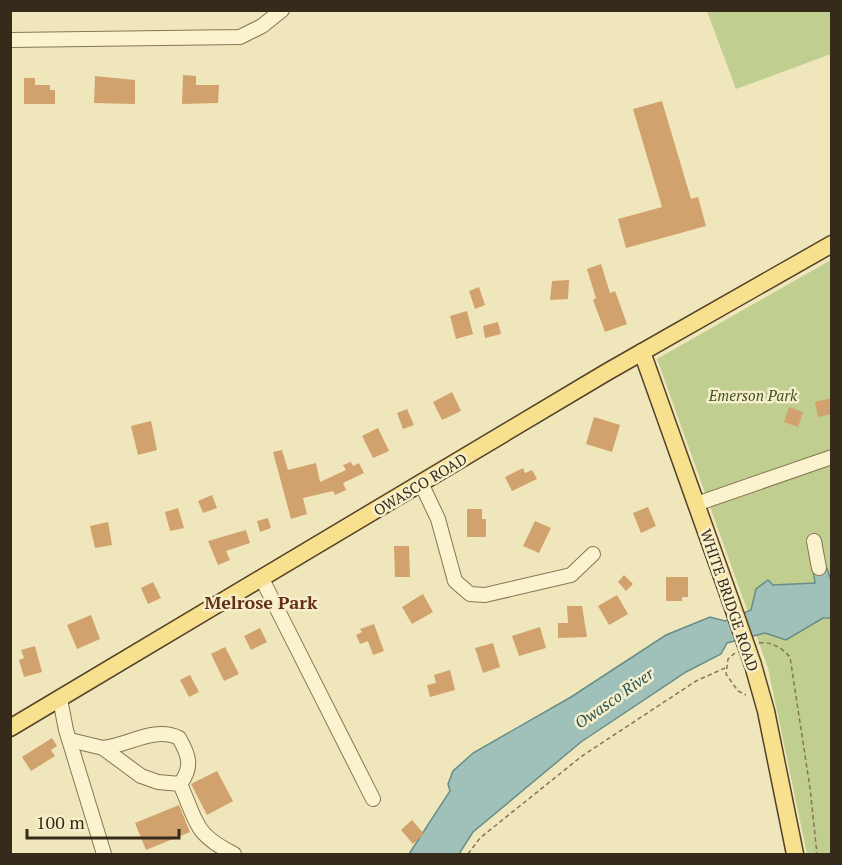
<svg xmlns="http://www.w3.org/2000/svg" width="842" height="865" font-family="'PT Serif',serif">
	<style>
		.green { fill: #c0ce8f }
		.water { fill: #a0c0ba; stroke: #678e88; stroke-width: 1.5 }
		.building { fill: #d1a26e }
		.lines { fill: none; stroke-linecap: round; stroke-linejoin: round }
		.minor-casing { stroke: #887554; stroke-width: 16 }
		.major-casing { stroke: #554229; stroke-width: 19 }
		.path { stroke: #887554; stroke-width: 1.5; stroke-dasharray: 4.5 3; stroke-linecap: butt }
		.minor { stroke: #fbf2ce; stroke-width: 14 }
		.major { stroke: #f7e18f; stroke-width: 16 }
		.major-bridge-casing { stroke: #554229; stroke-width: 19; stroke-linecap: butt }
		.major-bridge { stroke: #f7e18f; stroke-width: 16 }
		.labels { text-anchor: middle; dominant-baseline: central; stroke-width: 5; stroke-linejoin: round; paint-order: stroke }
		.park-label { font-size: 15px; font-style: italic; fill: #41541f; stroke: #f7efcb }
		.street-label { font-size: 15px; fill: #362b1a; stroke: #f7efcb }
		.water-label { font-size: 16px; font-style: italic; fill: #285557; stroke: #f7efcb }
		.quarter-label { font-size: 18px; font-weight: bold; fill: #653017; stroke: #f7efcb }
	</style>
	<rect width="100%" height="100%" fill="#f0e6bb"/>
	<g class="green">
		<polygon points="707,11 831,11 831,54 736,89"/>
		<polygon points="831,260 831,854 807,854 768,668 657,359"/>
	</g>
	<polygon class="water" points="819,568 827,568 831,581 831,618 823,618 786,640 765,633 727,643 721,654 686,672 581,742 473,832 459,854 409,854 450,791 448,784 453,771 473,753 571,697 666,635 710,617 725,621 751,610 756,589 768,580 773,585 815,583 813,570"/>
	<g class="building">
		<polygon points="183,75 196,76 196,85 219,85 218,103 182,104"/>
		<polygon points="95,76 135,80 135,104 94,103"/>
		<polygon points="24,78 35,78 35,85 50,85 50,90 55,90 55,104 24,104"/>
		<polygon points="662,101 691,199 698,197 706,226 626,248 618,219 662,207 633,109"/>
		<polygon points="601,264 610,293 615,291 627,324 605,332 593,300 596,298 587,269"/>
		<polygon points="569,280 568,299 550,300 552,281"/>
		<polygon points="479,287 485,305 475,309 469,291"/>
		<polygon points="467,311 473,334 456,339 450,316"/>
		<polygon points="498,322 501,334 485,338 483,326"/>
		<polygon points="452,392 461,411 442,420 433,402"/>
		<polygon points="831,398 831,414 818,417 815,402"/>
		<polygon points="789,407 803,412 798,427 784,422"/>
		<polygon points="407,409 414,425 403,429 397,413"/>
		<polygon points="594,417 620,425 612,452 586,444"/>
		<polygon points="151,421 157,450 138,455 131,426"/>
		<polygon points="378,428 389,451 373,458 362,436"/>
		<polygon points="282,450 288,470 316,463 320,482 346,470 343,465 351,462 353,466 359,463 364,473 343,483 346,490 335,495 333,491 303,498 307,514 291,519 273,452"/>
		<polygon points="523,468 525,473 532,470 537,479 512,491 505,477"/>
		<polygon points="212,495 217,508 203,513 198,501"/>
		<polygon points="648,507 656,526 641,533 633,513"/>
		<polygon points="178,508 184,528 170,531 165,512"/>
		<polygon points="467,509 482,509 482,519 486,519 486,537 467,537"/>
		<polygon points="268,518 271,528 260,532 257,521"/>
		<polygon points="535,521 551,528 539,553 523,546"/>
		<polygon points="108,522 112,545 95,548 90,526"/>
		<polygon points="246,530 250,543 226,551 230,560 218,565 208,541"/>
		<polygon points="394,546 409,546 410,577 395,577"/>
		<polygon points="624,575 633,584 626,591 618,582"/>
		<polygon points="666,577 688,577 688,597 682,597 682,601 666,601"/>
		<polygon points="153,582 161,598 148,604 141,588"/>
		<polygon points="423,594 433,612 412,624 402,607"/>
		<polygon points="617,595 628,614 609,625 598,606"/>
		<polygon points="567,606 582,606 587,637 558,638 558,623 568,623"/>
		<polygon points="91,615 100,639 77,649 67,625"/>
		<polygon points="374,624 384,651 373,655 368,641 360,644 356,635 362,632 360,629"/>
		<polygon points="540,627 546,648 519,656 512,636"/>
		<polygon points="260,628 267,642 251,650 244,636"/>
		<polygon points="493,643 500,667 483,673 475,648"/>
		<polygon points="35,646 42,672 24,677 19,660 24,658 21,650"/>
		<polygon points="225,647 239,674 224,681 211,654"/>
		<polygon points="450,670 455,690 430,697 427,685 436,683 434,675"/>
		<polygon points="190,675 199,692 189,697 180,680"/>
		<polygon points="52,738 57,746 51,750 55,756 31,771 22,757"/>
		<polygon points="217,771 233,801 207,815 191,784"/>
		<polygon points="179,805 190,832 146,850 135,823"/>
		<polygon points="412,820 424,834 413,844 401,830"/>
	</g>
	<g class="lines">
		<defs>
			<g id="minor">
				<polyline points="10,40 240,37 262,26 282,10"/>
				<polyline points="421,483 438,519 455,581 470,594 485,595 571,575 593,554"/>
				<polyline points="696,504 832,457"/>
				<polyline points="814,541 819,568"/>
				<polyline points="262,579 373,799"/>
				<polyline points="60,699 66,730 104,854"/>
				<path d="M70,740L103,748L141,776L158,782L180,784C197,821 193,834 234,854"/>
				<path d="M103,748C129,745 155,726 179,738C189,755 193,767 180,784"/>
			</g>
			<g id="major">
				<polyline points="642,352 730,599"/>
				<polyline points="753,665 766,711 795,854"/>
				<polyline points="10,728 607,372 832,244"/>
			</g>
		</defs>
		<use href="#minor" class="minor-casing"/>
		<use href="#major" class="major-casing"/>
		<g class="path">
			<path d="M759,643C771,641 782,648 790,657L810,788L817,854"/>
			<polyline points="735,653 728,659 726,674 738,691 746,695"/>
			<polyline points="468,854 480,838 582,756 696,681 725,668"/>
		</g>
		<use href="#minor" class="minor"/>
		<use href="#major" class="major"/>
		<defs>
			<polyline id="major-bridge" points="730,599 753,665"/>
		</defs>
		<use href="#major-bridge" class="major-bridge-casing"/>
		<use href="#major-bridge" class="major-bridge"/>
	</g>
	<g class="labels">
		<g class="park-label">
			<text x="753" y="395">Emerson Park</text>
		</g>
		<g class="street-label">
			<text transform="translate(420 484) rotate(-31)">OWASCO ROAD</text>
			<text transform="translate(730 600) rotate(71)">WHITE BRIDGE ROAD</text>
		</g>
		<g class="water-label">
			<text transform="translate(614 698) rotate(-35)">Owasco River</text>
		</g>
		<g class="quarter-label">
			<text x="261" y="602">Melrose Park</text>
		</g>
	</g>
	<rect width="842" height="865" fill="none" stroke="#362b1a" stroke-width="24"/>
	<path d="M27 829v9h152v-9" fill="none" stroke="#362b1a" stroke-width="3"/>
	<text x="36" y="829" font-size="18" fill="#362b1a" stroke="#f7efcb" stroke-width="4.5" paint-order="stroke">100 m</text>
</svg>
